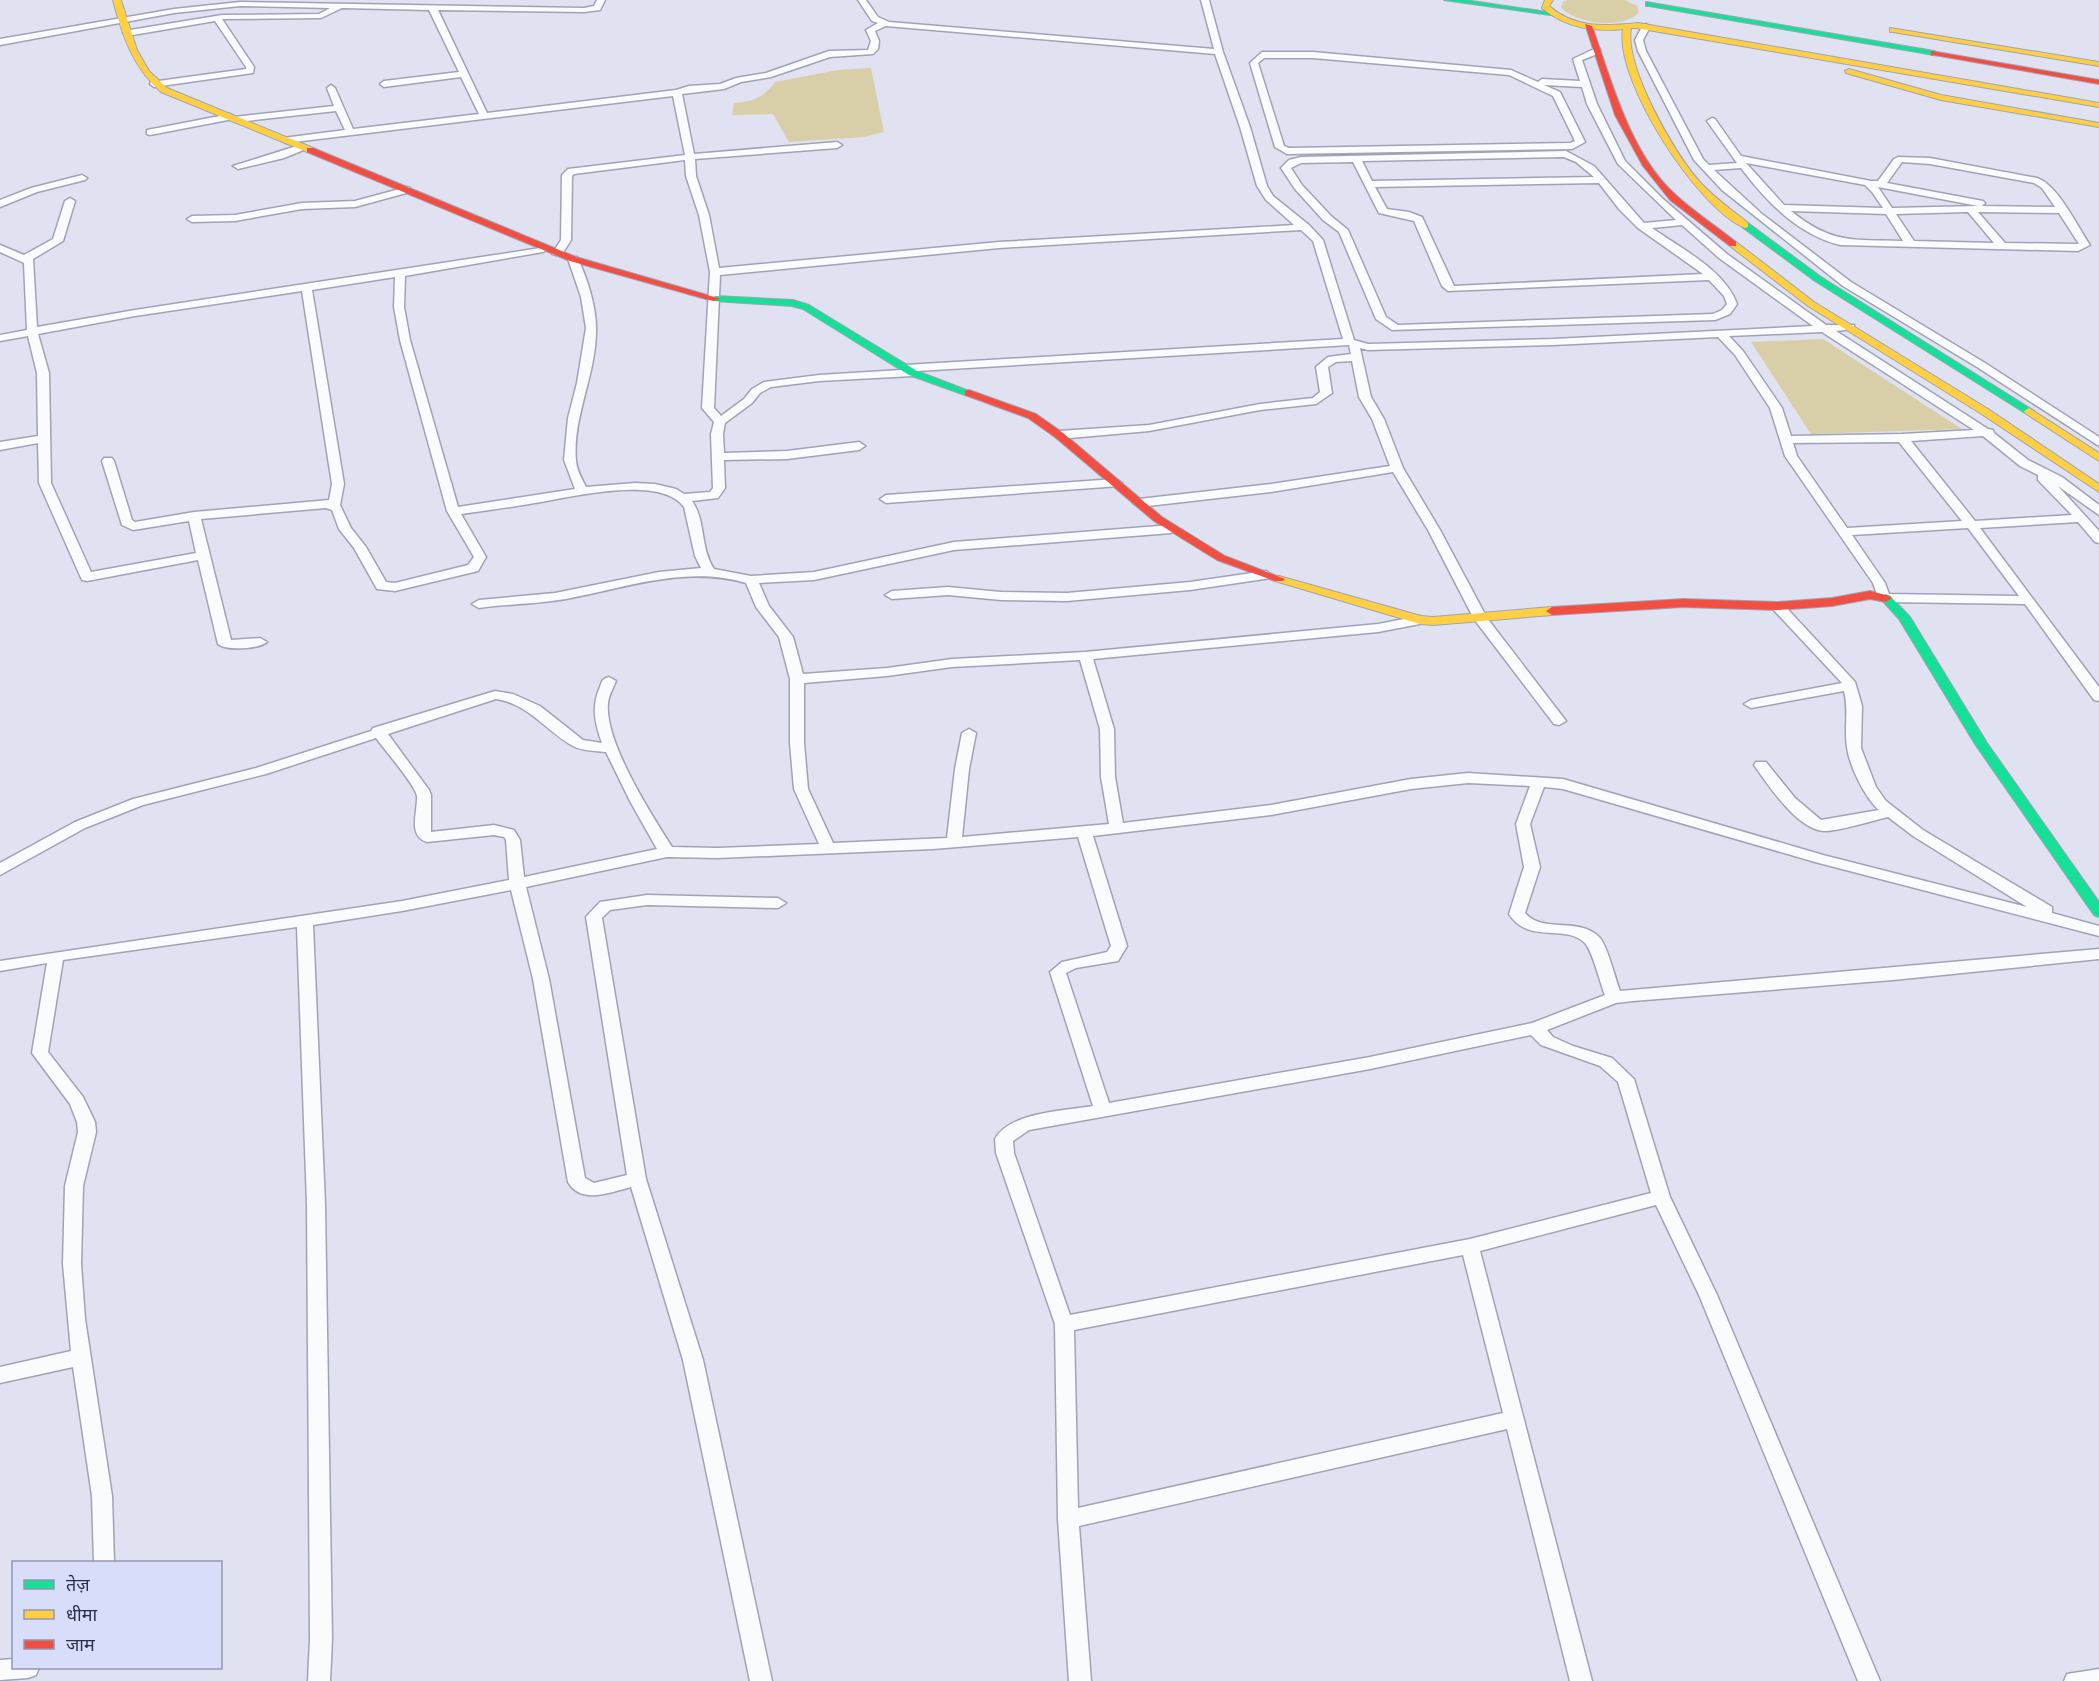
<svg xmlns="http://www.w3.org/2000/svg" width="2099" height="1681" font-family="'Archivo Narrow','Noto Sans Devanagari',sans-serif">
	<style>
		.green { fill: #d8cea8 }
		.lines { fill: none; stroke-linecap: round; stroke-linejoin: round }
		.street-casing { stroke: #a0a3b5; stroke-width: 3 }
		.fast-casing { stroke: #a0a3b5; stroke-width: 2 }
		.slow-casing { stroke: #a0a3b5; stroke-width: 2 }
		.jam-casing { stroke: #a0a3b5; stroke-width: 2 }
		.street { fill: #fafbfd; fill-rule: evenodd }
		.fast { fill: #16e098; fill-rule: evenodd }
		.slow { fill: #ffcf43; fill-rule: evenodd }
		.jam { fill: #f24e42; fill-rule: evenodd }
	</style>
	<rect width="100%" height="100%" fill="#e0e2f1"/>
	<g class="green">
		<path d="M1567,0H1625L1637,6L1639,13C1620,30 1579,24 1561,8L1563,2Z"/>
		<path d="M871,68L884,132L864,137L789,142L773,114L732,115L734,103C754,101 763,98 775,82L838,70Z"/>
		<polygon points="1823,339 1962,429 1811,434 1751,342"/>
	</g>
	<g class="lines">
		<defs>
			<g id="street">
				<path d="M597,0H605L600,10L584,12L438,10L487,113L676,90L689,86L720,84L736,78L766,73L829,51L868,50L871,41L866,30L878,23L872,21L858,0H866L878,17L889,22L1214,49L1201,0H1209L1223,52L1250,127L1267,186L1273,196L1309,225L1323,240L1354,340L1368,344L1553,339L1813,326L1719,258L1682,225L1652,228C1680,248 1725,270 1737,304L1730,314L1715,320L1392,330L1376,319L1339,232L1323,220L1295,189L1281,168L1289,160L1301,157L1566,151L1594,166L1644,223L1676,220L1618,164L1587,104L1582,87L1544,85L1560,92L1585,142L1572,149L1287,154L1275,147L1250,63L1262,52H1313L1511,70L1538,82L1542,79L1580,81L1573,59L1594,49H1600V53L1582,60L1597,104L1625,161L1663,199L1727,254L1826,325H1854V329L1836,331L1988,429L1993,430L1994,433L2028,460L2062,477L2099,505V515L2058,486L2099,531V543L2095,542L2078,522L1980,528L2099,687V701L2094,700L2025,604L1888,602L1879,600L1873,583L1785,456L1770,408L1735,355L1718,337L1553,345L1368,350L1360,348L1371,397L1384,419L1403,468L1440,530L1487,618L1566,721L1559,725L1554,724L1474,619L1428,530L1393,472L1271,492L1139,507L1133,503L1139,499L1271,484L1390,466L1372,419L1359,397L1352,361L1336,362L1328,367L1332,393L1316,404L1260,410L1149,431L1059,439L1053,435L1059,431L1149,425L1260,404L1313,398L1320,392L1316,367L1328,357L1351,354L1349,345L917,371V375L913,376L819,381L771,387L760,393L752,403L725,423L723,434L724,453L787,451L859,442L865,446L859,450L787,459L724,460L725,488L718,498L692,501C706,521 700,548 714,569L751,576L814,572L954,542L1171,525L1177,529L1171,533L954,550L814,580L759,583L769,606L793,637L803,674L887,668L952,659L1085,652L1378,624L1420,616L1427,620L1420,624L1378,632L1093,659L1114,729L1115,777L1123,823L1271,805L1411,779L1468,773L1563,779L1823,855L2027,907L1913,836L1888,817C1871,821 1840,831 1824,831C1798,830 1768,785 1754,765L1756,762H1766L1795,798L1821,820L1879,810C1865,798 1849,765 1847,747C1844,728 1849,710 1844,691L1751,708L1744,704L1751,700L1842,683L1770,606L1772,603H1782L1855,682L1862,706L1861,748L1876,787L1886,801L1923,830L2052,907V913L2099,926V936L1815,862L1563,789L1544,787L1530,824L1540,867L1525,913C1543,934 1580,916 1600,938C1608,948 1615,978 1620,991L2099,949V959L1893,980L1633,1001L1616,1003L1547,1030L1553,1037L1573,1046L1612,1058L1634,1079L1670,1197L1717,1295L1880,1681H1858L1699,1295L1656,1205L1480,1251L1592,1681H1570L1507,1429L1079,1526L1091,1681H1069L1058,1519L1055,1324L996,1153L995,1139C1010,1112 1064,1111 1093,1106L1050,972L1062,962L1107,952L1111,946L1078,837L933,849L718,858L667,857L526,887L549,979L585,1178L594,1183L627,1175L586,917L600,902L647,895L778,898L786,903L778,908L647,905L610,910L602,918L646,1179L703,1360L772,1681H750L683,1360L631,1187C611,1192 581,1205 568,1182L533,979L511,890L402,911L313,925L325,1204L332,1639L330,1681H308L310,1639L307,1204L297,927L63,960L48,1052L83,1097L95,1122L96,1132L83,1186L81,1264L85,1319L112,1496L114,1562H94L92,1496L73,1367L0,1383V1367L71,1351L63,1264L65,1186L78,1132L77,1122L70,1104L32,1053L47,963L0,971V961L402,901L509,880L506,840L504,837L494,835L427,842C407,836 418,811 417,796C416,786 384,749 376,738L266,774L143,805L85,828L0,875V863L75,822L133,799L256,768L371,731L373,728L495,691L513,694L540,706L583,740L602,743C595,723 591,707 600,687C602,681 602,679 609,677L616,681C613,688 609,695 608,703C604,741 651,814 672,847L718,848L819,844L794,789L790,743V679L779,637L756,607L746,583C685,565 626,588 566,599C537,604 508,604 479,608L472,604L479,600L555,593L659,572L701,568L695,556L684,507C659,473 565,499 529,504C506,508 483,511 461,514L486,557L478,571L395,591L377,589L354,548L339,529L332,510L326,508L201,519L231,640L260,638L267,642C259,649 226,651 218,644L198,560L87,581L82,580L39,483L38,443L0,450V442L38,436L37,373L28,336L0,341V335L27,330L24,263L0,252V245L24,255L53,239L65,201L70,198L75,201L63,241L33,259L37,327L135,310L547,247L548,249L543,252L405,276L404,307L410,340L458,507L575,489L564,460L568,418L577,383L586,328L581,297L568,259L577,257C587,277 596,306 596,328C597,373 572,417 576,461C577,471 582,479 586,487L635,483L655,484L676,489L684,494L710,492L713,488L711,434L714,422L702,408L710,272L699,215L686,176L685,160L574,174L572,176L571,240L561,256L552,254L561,240L562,175L568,169L685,155L673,96L286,143L281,140L283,138L345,130L336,111L237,122L233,119L150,135L147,134V130L230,114L234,117L334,106L327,88L331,85L335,88L353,129L479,114L461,77L384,87L380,84L384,81L459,72L429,10L342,8L321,18L222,19L254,67L253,73L154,87L150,84L151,82L246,69V67L215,21L127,36L123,33L124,31L222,15L319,14L330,8L240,6L174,13L0,45V39L174,9L240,2L584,8L594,6ZM886,26L1215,54L1240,127L1257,186L1266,200L1294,225L999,242L719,268L709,215L696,176L695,159L837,148L842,145L837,142L694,154L682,94L724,89L741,82L771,77L830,57L873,54L878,49L879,41L875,31ZM1264,58H1313L1509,75L1553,96L1575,141L1570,143L1289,148L1284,146L1258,63ZM1564,157L1576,162L1594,177L1372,181L1362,161ZM1353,162L1379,213L1414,221L1442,286L1448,291L1709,280L1724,296L1727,304L1722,310L1713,314L1398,325L1386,317L1348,230L1331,216L1302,185L1291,168L1301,163ZM1599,183L1619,209L1638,228L1703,274L1454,286L1422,217L1409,212L1387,209L1375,187ZM1301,230L1313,241L1343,339L905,365L901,366V370L819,375L764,382L752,389L744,399L721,416L714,408L720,275L999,248ZM395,277L394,307L400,340L447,511L474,557L468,565L395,583L386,582L366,547L351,528L340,505L344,484L312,290ZM302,291L332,484L329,500L194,512L135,522L132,520L114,461L112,458H104L102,461L122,525L133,530L189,521L196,553L91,572L51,483L49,373L38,334L135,316ZM1822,332L1974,430L1902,434L1791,436L1782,408L1743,351L1729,336ZM1983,436L2020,466L2038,475V480L2072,515L1975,521L1911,441ZM1899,442L1962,521L1847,528L1797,456L1793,443ZM1968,528L2019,596L1889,594L1885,583L1852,535ZM1080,660L1100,729L1101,777L1109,824L962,837L969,769L976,733L969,729L962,733L955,769L947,838L833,843L808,789L804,743V683L887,676L952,667ZM496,699C529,704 546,731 573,746C582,751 596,751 606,752L630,801L657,849L524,877L520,840L514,830L494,825L431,832V795L429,790L388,734ZM1468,783L1530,786L1516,824L1524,867L1509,914C1529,945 1565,923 1585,943C1593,952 1600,983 1605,995L1532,1023L1370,1057L1109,1103L1066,973L1076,968L1118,961L1127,946L1093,836L1271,815L1411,789ZM1531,1035L1541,1045L1600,1066L1618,1082L1651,1193L1470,1239L1070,1315L1014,1153L1013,1141L1029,1130L1370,1069ZM1463,1255L1503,1413L1078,1508L1074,1330Z"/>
				<path d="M1646,24L1650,27L1643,40L1646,51L1703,159L1709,165L1737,163L1707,121L1712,118L1715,119L1741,156L1871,181H1878L1894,159L1898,157L1930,158L2037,178C2058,185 2077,226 2090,245L2078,251L1840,245C1797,234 1767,202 1741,168L1714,170L1762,214L1851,282L1985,363L2099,437V446L1977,367L1843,286L1722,190L1694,160L1638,51L1635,40L1643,25ZM1902,162L1930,164L2034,183L2042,188L2055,207L1982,206L1985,203L1983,201L1887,183ZM1746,163L1865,185L1872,192L1883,208L1784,205ZM1878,187L1978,206L1892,208ZM1791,211L1886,214L1903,241C1853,239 1833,245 1791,211ZM1968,212L1994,243L1914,241L1896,214ZM1978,212L2059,213L2079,244L2005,243Z"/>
				<polygon points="303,144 308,147 306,149 284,158 238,169 233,166"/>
				<polygon points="82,175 87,178 85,180 37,192 0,207 0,200 31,188"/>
				<polygon points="407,187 410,188 410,192 355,207 302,209 235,221 192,222 187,219 192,216 235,215 302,203 355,201"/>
				<polygon points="1116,479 1122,483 1120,486 886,503 880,499 886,495"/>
				<polygon points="1266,571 1272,575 1271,578 1190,590 1067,601 1001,600 948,595 892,599 885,595 892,591 948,587 1001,592 1067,593 1190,582"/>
				<polygon points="14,1659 14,1668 39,1668 36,1675 28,1678 0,1680 0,1660"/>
				<polygon points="2099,1669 2099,1681 2064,1681 2067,1674"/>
			</g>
			<g id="fast">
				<polygon points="1444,0 1465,0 1554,13 1550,15"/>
				<polygon points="1646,2 1934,51 1938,53 1934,55 1649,6 1646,6"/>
				<polygon points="1742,223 1748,223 1821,277 2034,411 2033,413 2025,413 1815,281 1742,227"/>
				<polygon points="716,296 793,300 809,305 917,371 974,393 973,395 965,395 909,375 803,309 792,306 713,301 713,297"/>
				<polygon points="1886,594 1890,596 1910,617 1987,743 2099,902 2099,917 2094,915 1975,744 1899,619 1880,598"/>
			</g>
			<g id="slow">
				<path d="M113,0H121L137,50L149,71L167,88L313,148V152H307L161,92C133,67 122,35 113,0Z"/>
				<path d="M1545,0H1553L1549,6C1576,29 1605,26 1638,23L2099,103V107L1636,28H1631C1624,66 1674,153 1699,181C1713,197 1732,210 1748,223V227L1745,228C1698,209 1614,80 1623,29C1593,32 1566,28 1542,8Z"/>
				<polygon points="1890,28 2099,62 2099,66 1893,32 1890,32"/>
				<polygon points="1849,69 1941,95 2099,123 2099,127 1941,100 1846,73 1845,71"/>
				<polygon points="1730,242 1736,242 1814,302 1988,409 2099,484 2099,492 1980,413 1808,306 1730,246"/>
				<polygon points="2029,408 2099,453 2099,461 2025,413 2024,411"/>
				<polygon points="1279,576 1421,616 1433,617 1552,607 1558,611 1552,615 1433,625 1420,624 1275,581 1273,579 1275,577"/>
			</g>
			<g id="jam">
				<path d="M1585,24L1592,26C1612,82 1631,157 1678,197C1696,213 1717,227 1736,242V246H1730L1670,200L1643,166L1615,115Z"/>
				<polygon points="1931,51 2099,80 2099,84 1934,55 1931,55"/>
				<polygon points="307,148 313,148 576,257 721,299 713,301 570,261 307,152"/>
				<polygon points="969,390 1036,414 1063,433 1162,517 1225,556 1285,579 1283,581 1275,581 1217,560 1154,521 1055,437 1028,418 965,395 965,391"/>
				<polygon points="1870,591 1890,596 1892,598 1886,602 1870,599 1832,606 1777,610 1683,607 1552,615 1546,611 1552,607 1683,599 1777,602 1832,598"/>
			</g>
		</defs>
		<use href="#street" class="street-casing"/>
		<use href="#fast" class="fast-casing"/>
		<use href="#slow" class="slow-casing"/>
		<use href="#jam" class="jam-casing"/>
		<use href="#street" class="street"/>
		<use href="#fast" class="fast"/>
		<use href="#slow" class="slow"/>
		<use href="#jam" class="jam"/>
	</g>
	<rect x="12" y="1561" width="210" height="108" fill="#d8ddf9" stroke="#9297b2" stroke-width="1.5"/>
	<rect x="24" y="1580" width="30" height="9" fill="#16e098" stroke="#9297b2" stroke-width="1.5"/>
	<text x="66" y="1591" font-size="18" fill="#2a2e48">तेज़</text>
	<rect x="24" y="1610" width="30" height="9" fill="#ffcf43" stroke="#9297b2" stroke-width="1.5"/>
	<text x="66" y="1621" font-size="18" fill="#2a2e48">धीमा</text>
	<rect x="24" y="1640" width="30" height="9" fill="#f24e42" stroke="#9297b2" stroke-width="1.5"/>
	<text x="66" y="1651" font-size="18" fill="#2a2e48">जाम</text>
</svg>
